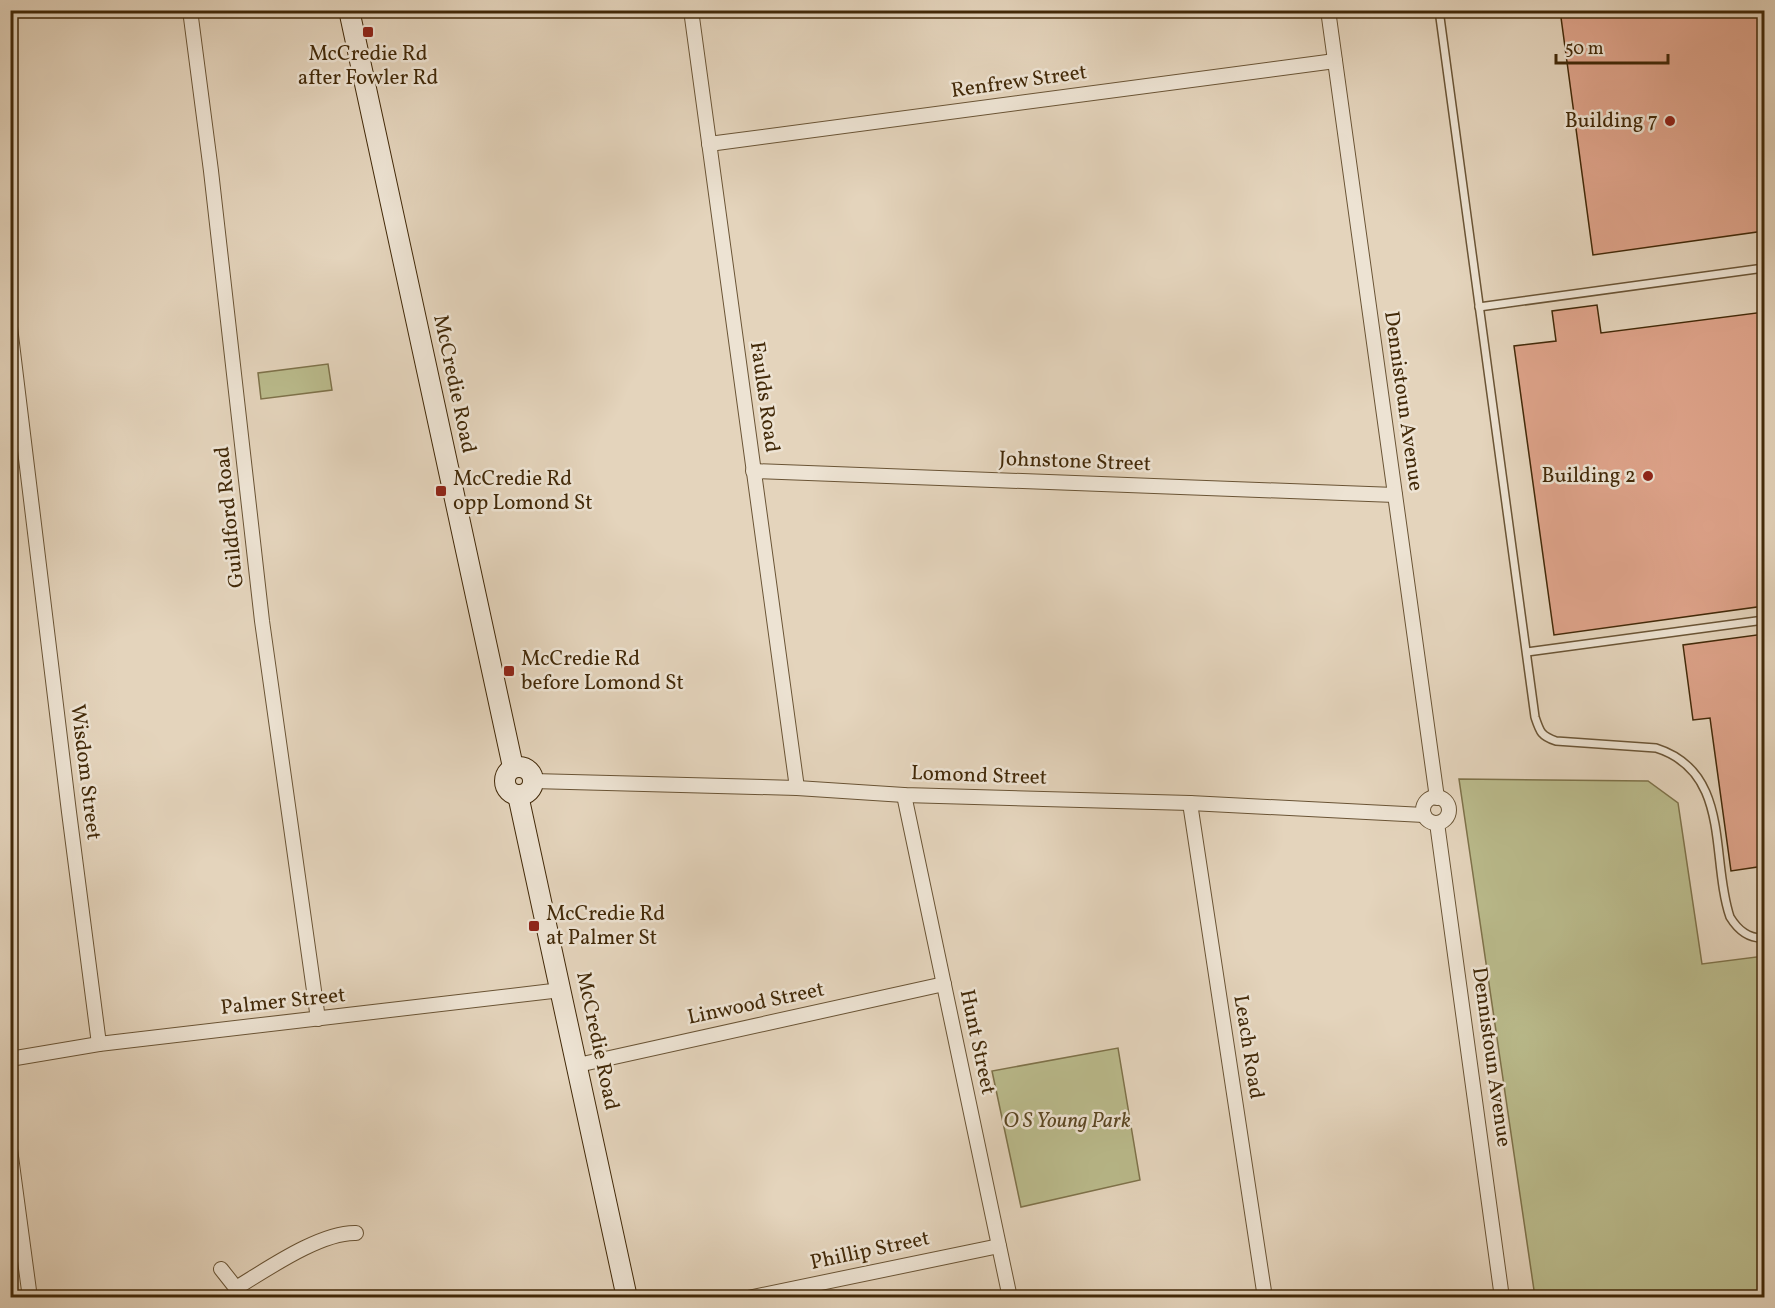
<svg xmlns="http://www.w3.org/2000/svg" width="1775" height="1308" font-family="Vollkorn,serif">
	<style>
		.green { fill: #babb8c; stroke: #7e724a; stroke-width: 1.5 }
		.building { fill: #dea38a; stroke: #422908; stroke-width: 1.5 }
		.lines { fill: none; stroke-linecap: round; stroke-linejoin: round }
		.service-casing { stroke: #6a5435; stroke-width: 10 }
		.minor-casing { stroke: #6a5435; stroke-width: 16 }
		.secondary-casing { stroke: #422908; stroke-width: 22 }
		.service { stroke: #ede3d3; stroke-width: 7 }
		.minor { stroke: #ede3d3; stroke-width: 14 }
		.secondary { stroke: #ede3d3; stroke-width: 20 }
		.poi-dot { fill: #8f2418; stroke: #ede3d3; stroke-width: 2 }
		.labels { text-anchor: middle; dominant-baseline: central; stroke-width: 5; stroke-linejoin: round; paint-order: stroke }
		.poi-label { font-size: 21px; fill: #422908; stroke: #ede3d3; text-anchor: start }
		.street-label { font-size: 21px; fill: #422908; stroke: #ede3d3 }
		.park-label { font-size: 21px; font-style: italic; fill: #5a4622; stroke: #ede3d3 }
	</style>
	<rect width="100%" height="100%" fill="#e4d4bc"/>
	<filter id="stains"><feTurbulence type="fractalNoise" baseFrequency=".00333" numOctaves="4"/><feColorMatrix values="0 0 0 0 .2 0 0 0 0 .09 0 0 0 0 .02 0 0 0 .5 -.17"/></filter>
	<radialGradient id="worn" r=".72"><stop offset=".6" stop-color="#630" stop-opacity="0"/><stop offset="1" stop-color="#630" stop-opacity=".3"/></radialGradient>
	<g class="green">
		<polygon points="328,364 332,390 261,399 258,373"/>
		<polygon points="1459,779 1648,781 1678,803 1702,964 1764,956 1764,1297 1535,1297"/>
		<polygon points="1118,1048 1140,1180 1021,1207 992,1071"/>
	</g>
	<g class="building">
		<polygon points="1560,10 1764,10 1764,231 1593,255"/>
		<polygon points="1597,305 1601,333 1764,312 1764,606 1554,635 1514,346 1556,341 1552,311"/>
		<polygon points="1764,634 1764,866 1731,871 1710,718 1693,720 1683,645"/>
	</g>
	<g class="lines">
		<defs>
			<g id="service">
				<path d="M1439,10L1535,717C1540,732 1541,736 1556,741L1656,748C1732,772 1710,858 1730,917C1738,930 1748,939 1764,938"/>
				<polyline points="1479,307 1764,268"/>
				<polyline points="1527,652 1764,620"/>
			</g>
			<g id="minor">
				<polyline points="190,10 211,171 262,621 318,1019"/>
				<polyline points="691,10 797,788"/>
				<polyline points="1328,10 1437,798"/>
				<polyline points="709,144 1335,61"/>
				<polyline points="10,327 69,812 99,1044"/>
				<polyline points="753,471 1395,495"/>
				<polyline points="533,781 797,788 904,795 1190,803 1424,815"/>
				<polyline points="904,795 1010,1298"/>
				<circle cx="1436" cy="810" r="13"/>
				<polyline points="1190,803 1265,1298"/>
				<polyline points="1437,823 1502,1298"/>
				<polyline points="10,1059 99,1044 561,990"/>
				<polyline points="578,1065 944,984"/>
				<polyline points="10,1149 30,1298"/>
				<polyline points="221,1269 236,1288 239,1298"/>
				<path d="M236,1288C266,1270 320,1232 356,1233"/>
				<polyline points="748,1298 999,1246"/>
			</g>
			<g id="secondary">
				<polyline points="349,10 513,767"/>
				<circle cx="519" cy="781" r="14"/>
				<polyline points="518,795 627,1298"/>
			</g>
		</defs>
		<use href="#service" class="service-casing"/>
		<use href="#minor" class="minor-casing"/>
		<use href="#secondary" class="secondary-casing"/>
		<use href="#service" class="service"/>
		<use href="#minor" class="minor"/>
		<use href="#secondary" class="secondary"/>
	</g>
	<g class="poi-dot">
		<rect x="362" y="26" width="12" height="12" rx="3"/>
		<circle cx="1670" cy="121" r="6"/>
		<circle cx="1648" cy="476" r="6"/>
		<rect x="435" y="485" width="12" height="12" rx="3"/>
		<rect x="503" y="665" width="12" height="12" rx="3"/>
		<rect x="528" y="920" width="12" height="12" rx="3"/>
	</g>
	<g class="labels">
		<g class="poi-label">
			<text x="368" y="54" text-anchor="middle">McCredie Rd<tspan x="368" dy="24">after Fowler Rd</tspan></text>
			<text x="1658" y="121" text-anchor="end">Building 7</text>
			<text x="1636" y="476" text-anchor="end">Building 2</text>
			<text x="453" y="479">McCredie Rd<tspan x="453" dy="24">opp Lomond St</tspan></text>
			<text x="521" y="659">McCredie Rd<tspan x="521" dy="24">before Lomond St</tspan></text>
			<text x="546" y="914">McCredie Rd<tspan x="546" dy="24">at Palmer St</tspan></text>
		</g>
		<g class="street-label">
			<text transform="translate(1019 82) rotate(-8)">Renfrew Street</text>
			<text transform="translate(454 384) rotate(78)">McCredie Road</text>
			<text transform="translate(764 397) rotate(82)">Faulds Road</text>
			<text transform="translate(1403 401) rotate(82)">Dennistoun Avenue</text>
			<text transform="translate(1075 462) rotate(2)">Johnstone Street</text>
			<text transform="translate(230 517) rotate(-96)">Guildford Road</text>
			<text transform="translate(85 772) rotate(83)">Wisdom Street</text>
			<text transform="translate(979 776) rotate(2)">Lomond Street</text>
			<text transform="translate(283 1002) rotate(-6)">Palmer Street</text>
			<text transform="translate(756 1004) rotate(-12)">Linwood Street</text>
			<text transform="translate(597 1041) rotate(78)">McCredie Road</text>
			<text transform="translate(977 1042) rotate(78)">Hunt Street</text>
			<text transform="translate(1248 1047) rotate(81)">Leach Road</text>
			<text transform="translate(1491 1057) rotate(82)">Dennistoun Avenue</text>
			<text transform="translate(870 1251) rotate(-12)">Phillip Street</text>
		</g>
		<g class="park-label">
			<text x="1067" y="1121">O S Young Park</text>
		</g>
	</g>
	<rect width="1775" height="1308" fill="none" stroke="#e4d4bc" stroke-width="36"/>
	<rect x="12" y="12" width="1751" height="1284" fill="none" stroke="#422908" stroke-width="3"/>
	<rect x="18" y="18" width="1739" height="1272" fill="none" stroke="#422908" stroke-width="1.5"/>
	<path d="M1556 54v9h112v-9" fill="none" stroke="#422908" stroke-width="3"/>
	<text x="1565" y="54" font-size="18" fill="#422908" stroke="#ede3d3" stroke-width="4.5" paint-order="stroke">50 m</text>
	<rect width="100%" height="100%" filter="url(#stains)"/>
	<rect width="100%" height="100%" fill="url(#worn)"/>
</svg>
